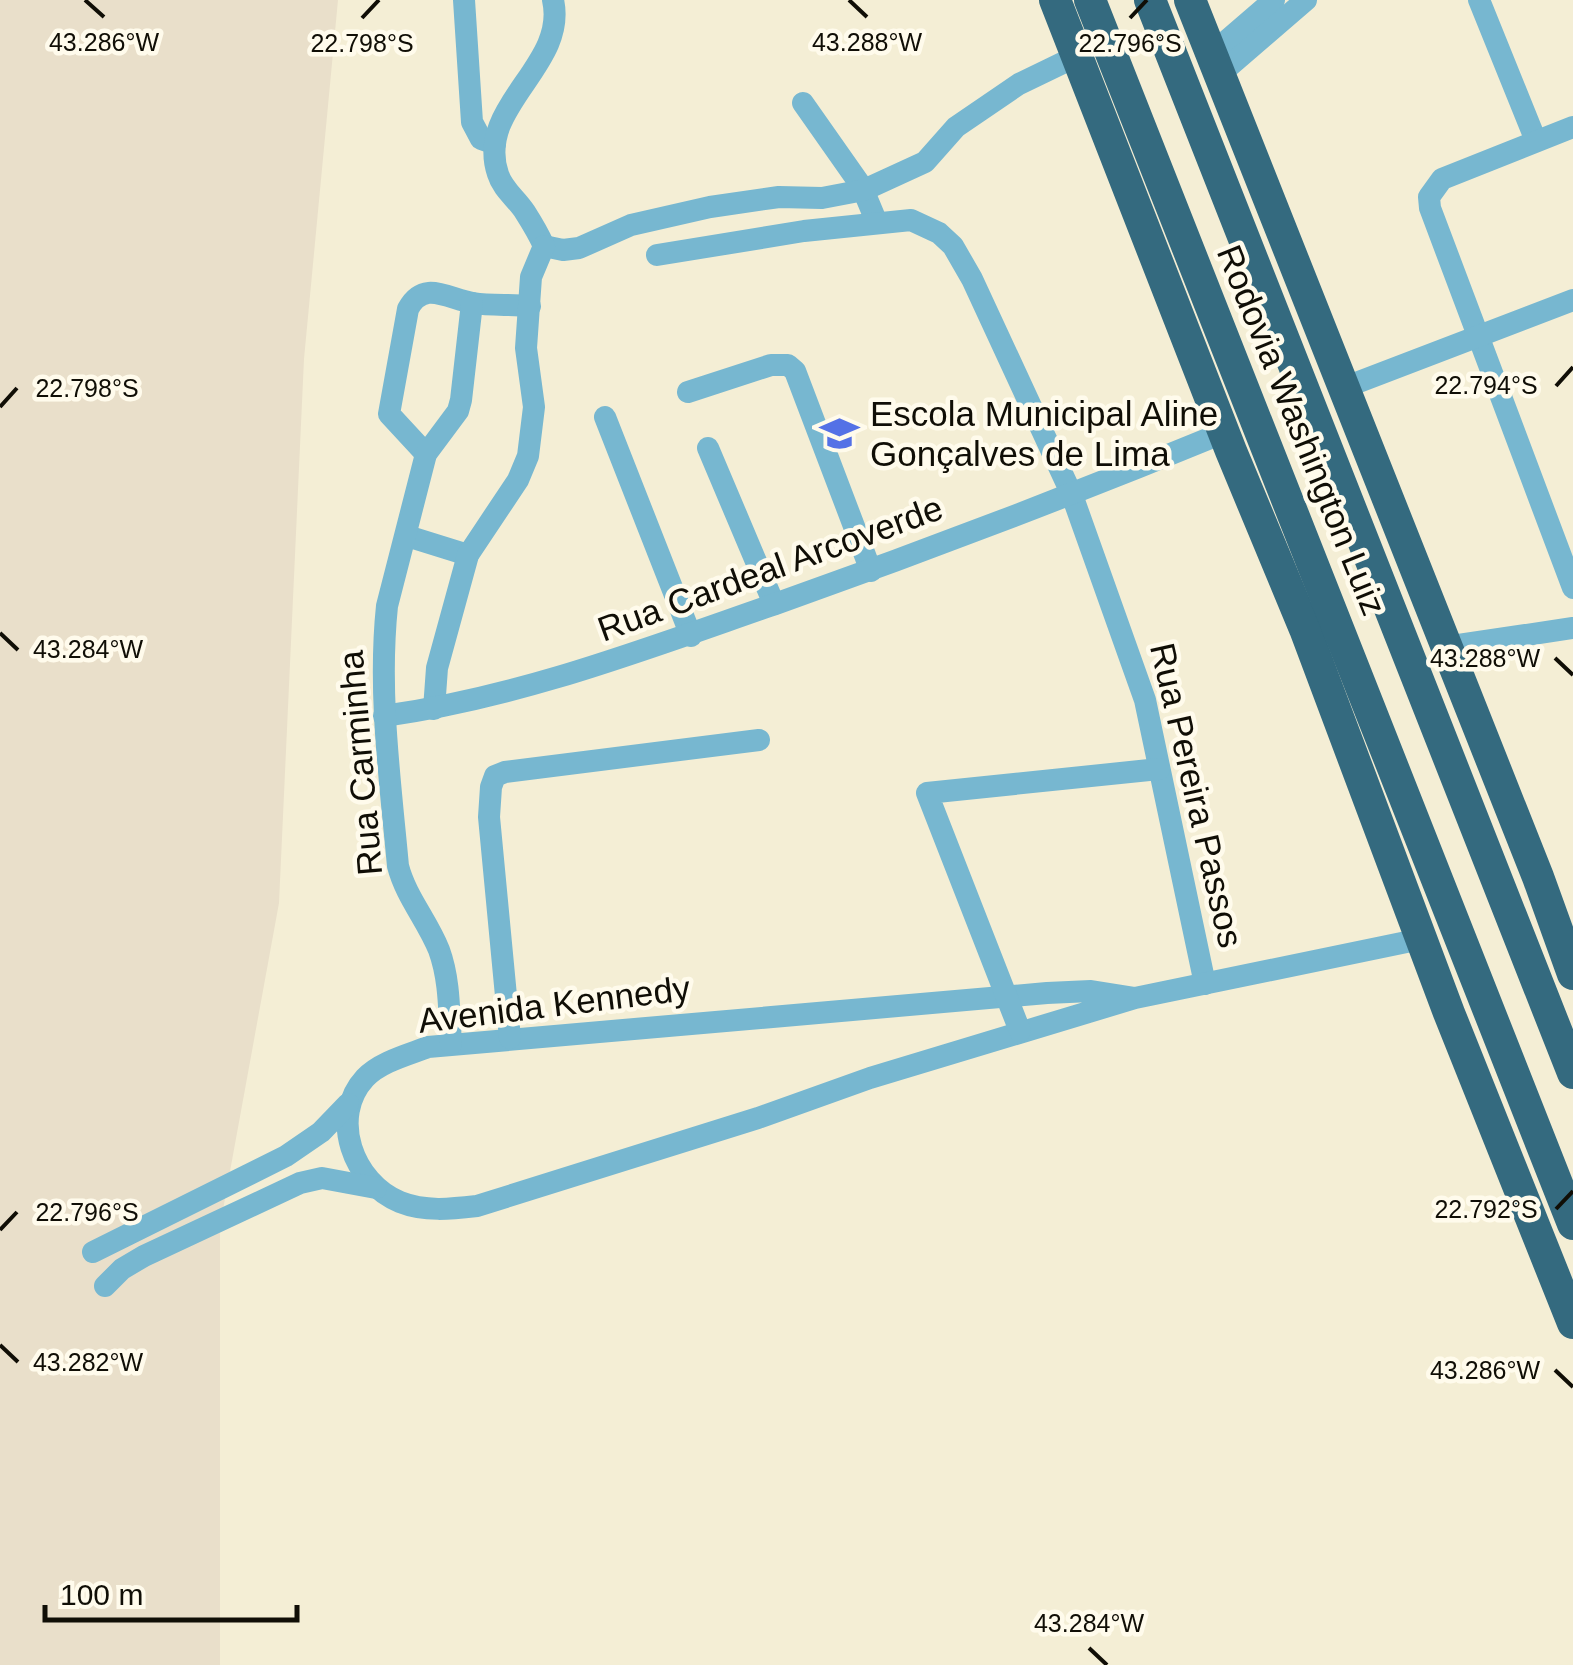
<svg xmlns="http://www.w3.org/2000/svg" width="1573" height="1665" font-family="Helvetica,sans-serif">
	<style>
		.industrial { fill: #e9dfca }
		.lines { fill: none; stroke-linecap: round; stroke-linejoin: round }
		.minor { stroke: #77b7d0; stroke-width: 22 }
		.highway { stroke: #346a7f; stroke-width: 32 }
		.ticks { fill: none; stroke: #100e06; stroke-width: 4 }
		.labels { text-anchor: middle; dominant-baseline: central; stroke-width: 9; stroke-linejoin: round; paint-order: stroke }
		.poi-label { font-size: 35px; fill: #100e06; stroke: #fffbec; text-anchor: start }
		.street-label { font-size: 35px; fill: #100e06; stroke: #fffbec }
		.ticks-label { font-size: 25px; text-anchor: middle; fill: #100e06; stroke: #fffbec; stroke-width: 9; stroke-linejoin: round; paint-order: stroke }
	</style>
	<rect width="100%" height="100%" fill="#f4eed5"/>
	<polygon class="industrial" points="0,0 338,0 304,359 279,903 220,1226 220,1665 0,1665"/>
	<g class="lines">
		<g class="minor">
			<polyline points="464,0 472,122 481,139 495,144"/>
			<polyline points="1479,0 1536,141"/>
			<polyline points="1210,55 1274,0"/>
			<polyline points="1219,75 1306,0"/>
			<polyline points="803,103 862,187 877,223"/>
			<polyline points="1573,127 1442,179 1429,197 1430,208 1573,588"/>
			<polyline points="544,246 563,250 579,248 631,225 710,207 779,197 822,198 864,190 925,162 956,127 1019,84 1077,56"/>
			<path d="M544,246C539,235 532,223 525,212C516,198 503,190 498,174C475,106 568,66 553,0"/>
			<polyline points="657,255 804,231 911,220 939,233 953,246 972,279 1072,495 1145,700 1205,984"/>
			<polyline points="1343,388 1573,300"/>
			<polyline points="688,392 771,365 788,365 795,371 871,571"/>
			<polyline points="605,417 691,636"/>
			<polyline points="708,448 774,604"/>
			<path d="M426,454L389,414L408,309C424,279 448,299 473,303C491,306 511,304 530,306"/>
			<polyline points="407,536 468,555"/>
			<polyline points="1445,647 1573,628"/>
			<polyline points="434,709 437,668 468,555 518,480 528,456 534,407 526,348 531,277 544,246"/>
			<path d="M384,716C521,697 648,648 778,603C928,550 1077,493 1225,432"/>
			<path d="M1135,998L1091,991L1047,993L428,1047C407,1055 380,1062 365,1078C329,1117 353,1183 400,1202C425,1212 451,1209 477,1206L758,1118L870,1078L1135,998L1421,939"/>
			<polyline points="1020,1031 927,793 1159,769"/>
			<polyline points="510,1038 489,817 491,787 495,776 505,772 759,740"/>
			<path d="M451,1044C449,1013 450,980 439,950C427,920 406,897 398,866C390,779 378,692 387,606L426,454L458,411L461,400L472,303"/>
			<polyline points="93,1252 286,1156 321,1132 348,1104"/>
			<polyline points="105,1286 122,1269 144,1256 300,1183 322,1178 376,1188"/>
		</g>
		<g class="highway">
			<polyline points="1055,0 1231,451 1305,629 1449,1013 1573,1323"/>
			<polyline points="1090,0 1573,1224"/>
			<polyline points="1150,0 1573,1073"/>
			<polyline points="1190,0 1538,877 1573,974"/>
		</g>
	</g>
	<path class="ticks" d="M85,0L104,17M849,0L867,17M362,18L379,0M1130,18L1147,0M1556,386L1573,367M0,407L17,388M0,633L18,650M1555,658L1573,675M1556,1209L1573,1191M0,1230L17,1212M0,1345L18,1362M1555,1370L1573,1387M1089,1648L1107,1665"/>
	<defs>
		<symbol id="school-bare" viewBox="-9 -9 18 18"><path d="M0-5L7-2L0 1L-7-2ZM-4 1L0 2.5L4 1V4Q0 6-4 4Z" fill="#5471e6" stroke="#fffbec" stroke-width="2.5" paint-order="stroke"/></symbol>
	</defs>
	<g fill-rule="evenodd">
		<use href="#school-bare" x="812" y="406" width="55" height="55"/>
	</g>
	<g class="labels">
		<g class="poi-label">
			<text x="870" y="413">Escola Municipal Aline<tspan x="870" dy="40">Gonçalves de Lima</tspan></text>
		</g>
		<g class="street-label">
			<text transform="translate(1302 430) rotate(68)">Rodovia Washington Luiz</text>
			<text transform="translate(770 568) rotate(-20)">Rua Cardeal Arcoverde</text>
			<text transform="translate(360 763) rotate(-95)">Rua Carminha</text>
			<text transform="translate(1197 795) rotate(77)">Rua Pereira Passos</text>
			<text transform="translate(554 1004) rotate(-7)">Avenida Kennedy</text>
		</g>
	</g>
	<g class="ticks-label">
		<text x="104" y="51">43.286°W</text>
		<text x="867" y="51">43.288°W</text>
		<text x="362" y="52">22.798°S</text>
		<text x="1130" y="52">22.796°S</text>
		<text x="1486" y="394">22.794°S</text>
		<text x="87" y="397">22.798°S</text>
		<text x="88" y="658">43.284°W</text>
		<text x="1485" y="667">43.288°W</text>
		<text x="1486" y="1218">22.792°S</text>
		<text x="87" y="1221">22.796°S</text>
		<text x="88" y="1371">43.282°W</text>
		<text x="1485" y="1379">43.286°W</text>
		<text x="1089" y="1632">43.284°W</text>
	</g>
	<path d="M45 1605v15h252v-15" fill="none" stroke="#100e06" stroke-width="5"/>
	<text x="60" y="1605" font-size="30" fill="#100e06" stroke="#fffbec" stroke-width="8" paint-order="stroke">100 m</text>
</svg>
